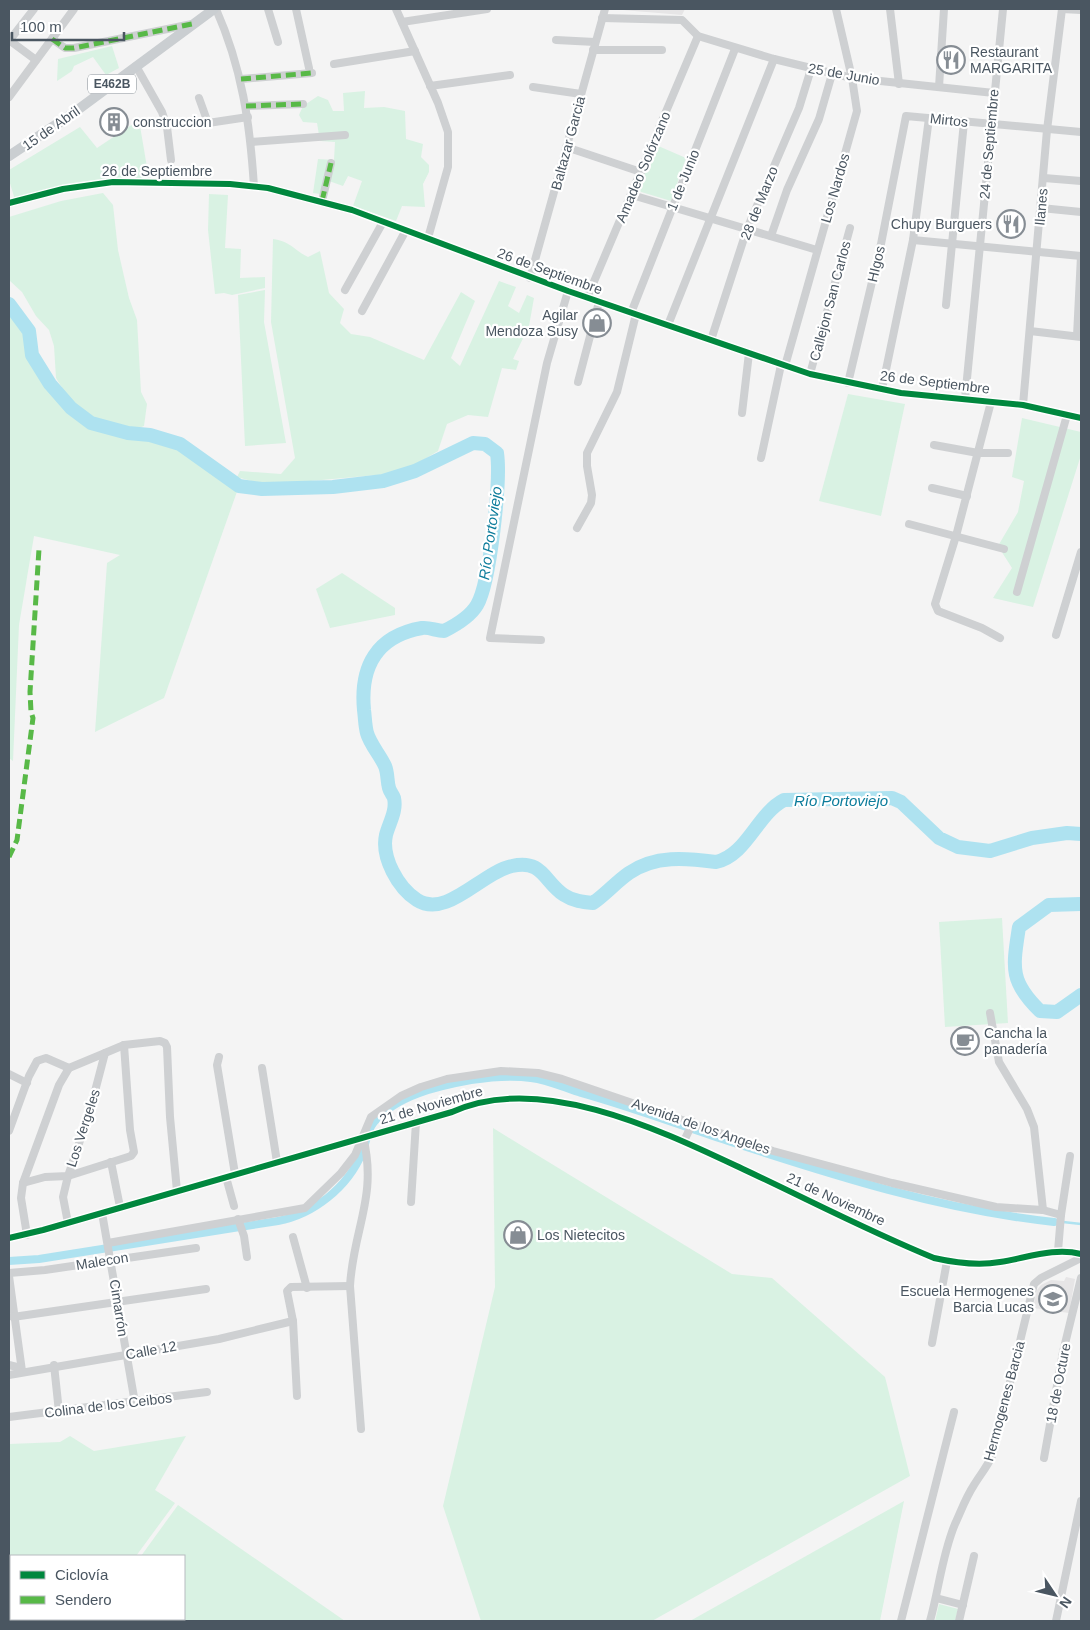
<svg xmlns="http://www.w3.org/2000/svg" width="1090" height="1630" font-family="Arial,sans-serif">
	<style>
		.education { fill: #e6e5e6 }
		.green { fill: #d9f2e3 }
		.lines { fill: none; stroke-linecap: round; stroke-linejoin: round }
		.stream { stroke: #aee2f0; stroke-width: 2.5 }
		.canal { stroke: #aee2f0; stroke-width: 8 }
		.river { stroke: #aee2f0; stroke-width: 14 }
		.minor { stroke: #ced0d2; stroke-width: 8 }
		.major { stroke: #caced1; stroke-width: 10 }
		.quiet { stroke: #58b947; stroke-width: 5; stroke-dasharray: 10 5; stroke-linecap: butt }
		.cycleway-casing { stroke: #fff; stroke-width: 9 }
		.cycleway { stroke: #00873e; stroke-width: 6 }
		.labels { text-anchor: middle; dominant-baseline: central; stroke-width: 4.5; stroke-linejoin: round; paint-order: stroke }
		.shield { fill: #fff; stroke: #808990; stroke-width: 1 }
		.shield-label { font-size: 12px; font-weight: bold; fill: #4a5661 }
		.poi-label { font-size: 14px; fill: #4a5661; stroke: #fff; text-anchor: start }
		.street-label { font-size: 14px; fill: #4a5661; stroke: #fff }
		.water-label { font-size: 15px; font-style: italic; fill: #0c7c9b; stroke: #fff }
	</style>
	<rect width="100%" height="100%" fill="#f4f4f4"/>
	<g class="education">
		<polygon points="611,9 685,9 682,15"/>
		<polygon points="1066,1277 1075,1279 1069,1313 1033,1308 1037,1290 1041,1285 1051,1280 1064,1281"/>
	</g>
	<g class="green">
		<polygon points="112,46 119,68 106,75 93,57 74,66 72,71 57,81 58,59"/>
		<polygon points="365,91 364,108 384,107 405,111 406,139 423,144 421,157 429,165 429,172 423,184 425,207 402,206 396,221 353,206 362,181 348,176 343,186 329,181 324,185 320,194 313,193 318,159 334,160 335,142 320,141 317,123 303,122 299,115 303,106 318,96 328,100 333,111 344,111 343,93"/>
		<polygon points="139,120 150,185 91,186 16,203 9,180 9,170 80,127 97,148"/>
		<polygon points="656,145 686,158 671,201 638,191"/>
		<polygon points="103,193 113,205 118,250 129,298 137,320 141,392 147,404 144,426 136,429 96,420 71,402 56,378 54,346 49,330 36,316 22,292 9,280 9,217 61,201"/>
		<polygon points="209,194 228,195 225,248 241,249 240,278 265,277 265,288 232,295 224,293 215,294 208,230"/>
		<path d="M273,239C292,242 292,249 308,257L320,251L329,293L344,309L340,323L351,334L370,337L424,360L461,292L475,301L451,358L460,366L499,281L516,287L508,306L519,313L527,295L534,298L529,326L513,359L519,361L516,370L502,368L488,417L468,415L447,424L438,451L418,463L388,474L266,485L237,477L240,471L281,474L295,458L271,322Z"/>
		<polygon points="265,290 264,322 286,443 245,446 238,295"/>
		<polygon points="9,304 29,331 32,355 47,380 71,408 91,423 165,440 206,463 239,486 164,698 95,732 107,563 120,555 34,536 19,625 13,761 9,758"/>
		<polygon points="848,394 905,404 881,516 819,501"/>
		<polygon points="1022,418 1081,432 1081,455 1033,607 993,598 1012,568 998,546 1018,512 1024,481 1012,477"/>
		<polygon points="342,573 395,608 395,615 330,628 316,589"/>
		<polygon points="1002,918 1008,1023 945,1027 939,922"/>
		<polygon points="493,1128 732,1274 772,1278 885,1377 910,1476 652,1621 481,1621 443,1506 495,1287"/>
		<polygon points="70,1436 94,1451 186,1436 155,1490 175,1503 136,1556 11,1556 11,1600 9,1598 9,1444 60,1442"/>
		<polygon points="904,1501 880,1621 690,1621"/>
		<polygon points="178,1505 345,1621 94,1621 96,1619 184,1619 184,1556 141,1556"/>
		<polygon points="939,1604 958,1609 955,1621 935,1621"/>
	</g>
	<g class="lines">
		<polyline class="stream" points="1063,1222 1081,1224"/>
		<path class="canal" d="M9,1261L39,1259L278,1221C313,1215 348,1187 362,1153C366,1144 367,1130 374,1122C397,1095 438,1086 471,1080C491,1077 511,1075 531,1078C548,1080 565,1088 581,1093C631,1107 679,1125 728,1141C835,1176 942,1210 1054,1222"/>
		<g class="river">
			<path d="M9,304L29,331L32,355L50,384L71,408L91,423L128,433L150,435L180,444L239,486L262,489L333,487L383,481L415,471L473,443L485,444L497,453C501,480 490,583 477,605C470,617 456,625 444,631C436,631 430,627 422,628C376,636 360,667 364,710C365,717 365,726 367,733C370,744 380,755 385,766C388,773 387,781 389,788C390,792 393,795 394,798C397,811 389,823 386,835C381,857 398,888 417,900C447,919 482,872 512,866C543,859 544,882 564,895C573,901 583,902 593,903C606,894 616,882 629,873C655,855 686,858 716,862C747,855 757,814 784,800L892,798L901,802L939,838L958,847L990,851L1032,838L1067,833L1081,834"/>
			<path d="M1081,904L1049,905L1019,927C1013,967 1009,981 1040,1011L1057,1012L1081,995"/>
		</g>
		<g class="minor">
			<path d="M216,9C242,68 250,123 254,187"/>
			<polyline points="268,9 278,42"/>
			<polyline points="296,9 309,68"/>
			<polyline points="396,9 438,103 448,132 448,167 428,238"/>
			<polyline points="890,9 899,84"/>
			<polyline points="1062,9 1081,10"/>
			<polyline points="602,18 682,20 698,36 774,59 852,78 994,93"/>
			<polyline points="402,22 487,9"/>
			<polyline points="52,39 65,48 74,48 192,24"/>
			<polyline points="9,40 36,60"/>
			<polyline points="556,40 595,42"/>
			<polyline points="9,41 34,9"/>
			<polyline points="593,50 662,50"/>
			<polyline points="334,64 415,51"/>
			<polyline points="136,66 162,112 167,127 171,160"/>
			<polyline points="241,79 312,73"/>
			<polyline points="430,86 510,75"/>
			<polyline points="533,87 581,94"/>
			<polyline points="939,87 944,9"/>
			<polyline points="9,97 74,9"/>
			<polyline points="199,98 208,123 248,117"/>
			<polyline points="246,106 303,104"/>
			<polyline points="251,142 345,135"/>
			<polyline points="566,147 641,172"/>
			<polyline points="1044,178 1081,181"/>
			<polyline points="632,195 817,250"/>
			<polyline points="322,201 331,163"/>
			<polyline points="9,203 63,189 113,182 230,184 268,188 352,210 568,291 810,374 901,393 1023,405 1081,418"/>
			<polyline points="1041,208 1081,212"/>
			<polyline points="771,236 787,190 819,119 832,74"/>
			<polyline points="913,240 1081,256"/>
			<polyline points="530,278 605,9"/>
			<polyline points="345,290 383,222"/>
			<polyline points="587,298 698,36"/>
			<polyline points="946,305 964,122"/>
			<polyline points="362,311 406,230"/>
			<polyline points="631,313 735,49"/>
			<polyline points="668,325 774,59"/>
			<polyline points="1030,331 1081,337"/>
			<polyline points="1077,336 1081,256"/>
			<polyline points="711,340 747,229 799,108 811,69"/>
			<polyline points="785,366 857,111 852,78 836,9"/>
			<polyline points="810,374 850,228"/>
			<polyline points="578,382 599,302"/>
			<polyline points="848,383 881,244 906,116 1081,132"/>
			<polyline points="882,389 913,240 929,118"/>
			<polyline points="965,399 1003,9"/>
			<polyline points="991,402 956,536 935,604 938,611 982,628 1000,638"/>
			<polyline points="1023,405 1047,130 1062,9"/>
			<polyline points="742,413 749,353"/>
			<polyline points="934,445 978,453 1008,453"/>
			<polyline points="761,458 781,365"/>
			<polyline points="932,488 967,496"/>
			<polyline points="909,524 1004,549"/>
			<polyline points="577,528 591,503 592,495 587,466 587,453 617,392 636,314"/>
			<polyline points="1017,592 1067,415"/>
			<polyline points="1056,635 1081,552"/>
			<polyline points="541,640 490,638 547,363 568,291"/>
			<polyline points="990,1013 999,1062 1027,1109 1034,1127 1043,1210"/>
			<polyline points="219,1057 217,1065 235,1174"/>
			<polyline points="262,1068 277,1162"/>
			<polyline points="9,1074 27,1083"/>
			<polyline points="9,1131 29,1076 37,1061 46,1058 69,1068 105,1053"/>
			<polyline points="684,1141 693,1122"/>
			<polyline points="111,1162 120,1207"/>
			<polyline points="226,1177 234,1206"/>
			<polyline points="23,1183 45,1177 68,1176 131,1156 134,1152 130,1130 124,1045"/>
			<polyline points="411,1202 416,1122"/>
			<polyline points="102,1213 135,1403"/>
			<polyline points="238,1219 244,1236 247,1257"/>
			<polyline points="68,1223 63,1197 68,1176 89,1114 105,1053 124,1045 160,1041 165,1043 167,1047 170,1117 177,1191"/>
			<polyline points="27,1235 21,1198 23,1183 59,1085 69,1068"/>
			<polyline points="293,1237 307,1288"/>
			<path d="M9,1238L43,1230L452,1112C541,1071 664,1132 745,1170C807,1199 870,1232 934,1258C956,1263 978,1266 1000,1262C1027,1258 1054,1247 1081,1254"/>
			<polyline points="108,1243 305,1208 341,1173 355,1155 371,1117 401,1096 421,1087 447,1079 501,1071 538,1073 562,1079 773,1151 892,1183 996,1207 1043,1210 1061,1215"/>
			<polyline points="1058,1251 1061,1215 1070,1156"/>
			<polyline points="9,1273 45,1270 196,1248"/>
			<polyline points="9,1276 22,1371"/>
			<polyline points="13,1317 206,1289"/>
			<polyline points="932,1343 947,1261"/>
			<polyline points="9,1365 21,1368"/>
			<polyline points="54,1365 59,1412"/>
			<polyline points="9,1375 219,1339 293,1321"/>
			<polyline points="297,1396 293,1321 287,1291 291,1287 350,1286"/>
			<polyline points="9,1417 207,1392"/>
			<path d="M361,1429L350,1286C353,1230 378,1196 363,1137"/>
			<polyline points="1044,1458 1063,1352 1081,1278"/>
			<polyline points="936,1598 963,1605"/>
			<polyline points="901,1621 954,1412"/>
			<path d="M930,1621C939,1589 942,1555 955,1524C961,1511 966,1497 974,1485C980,1475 987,1467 992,1456L1034,1284L1041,1278L1081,1258"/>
			<polyline points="959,1621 974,1556"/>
			<polyline points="1056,1621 1081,1501"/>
		</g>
		<polyline class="major" points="9,156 72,114 214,9"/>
		<g class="quiet">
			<polyline points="52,39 65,48 74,48 192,24"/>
			<polyline points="241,79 312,73"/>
			<polyline points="246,106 303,104"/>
			<polyline points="322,201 331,163"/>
			<polyline points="9,857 17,840 33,718 31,712 30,692 39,549"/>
		</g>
		<defs>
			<g id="cycleway">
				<polyline points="9,203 63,189 113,182 230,184 268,188 352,210 568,291 810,374 901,393 1023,405 1081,418"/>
				<path d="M9,1238L43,1230L452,1112C541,1071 664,1132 745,1170C807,1199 870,1232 934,1258C956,1263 978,1266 1000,1262C1027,1258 1054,1247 1081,1254"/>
			</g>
		</defs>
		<use href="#cycleway" class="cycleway-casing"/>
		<use href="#cycleway" class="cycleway"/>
	</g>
	<defs>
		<symbol id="restaurant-ring" viewBox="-11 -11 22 22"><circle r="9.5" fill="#fff" stroke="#868d94" stroke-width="1.5"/><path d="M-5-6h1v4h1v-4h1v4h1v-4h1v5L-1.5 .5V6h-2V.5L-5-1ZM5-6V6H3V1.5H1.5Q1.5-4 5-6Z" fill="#868d94"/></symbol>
		<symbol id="building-ring" viewBox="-11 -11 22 22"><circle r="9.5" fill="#fff" stroke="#868d94" stroke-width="1.5"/><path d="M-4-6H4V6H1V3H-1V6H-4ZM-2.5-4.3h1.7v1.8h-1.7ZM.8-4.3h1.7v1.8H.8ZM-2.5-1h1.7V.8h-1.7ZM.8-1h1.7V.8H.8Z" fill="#868d94"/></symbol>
		<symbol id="shop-ring" viewBox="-11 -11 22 22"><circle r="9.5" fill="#fff" stroke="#868d94" stroke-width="1.5"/><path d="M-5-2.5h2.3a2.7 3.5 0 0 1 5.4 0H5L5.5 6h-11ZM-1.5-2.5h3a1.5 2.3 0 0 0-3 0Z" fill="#868d94"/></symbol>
		<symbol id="cafe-ring" viewBox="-11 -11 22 22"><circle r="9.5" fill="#fff" stroke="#868d94" stroke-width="1.5"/><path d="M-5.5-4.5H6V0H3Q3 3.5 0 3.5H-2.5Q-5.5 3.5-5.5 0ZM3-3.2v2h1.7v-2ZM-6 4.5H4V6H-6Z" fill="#868d94"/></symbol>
		<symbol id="school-ring" viewBox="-11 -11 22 22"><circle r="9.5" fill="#fff" stroke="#868d94" stroke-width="1.5"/><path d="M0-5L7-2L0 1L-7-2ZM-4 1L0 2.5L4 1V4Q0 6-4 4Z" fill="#868d94"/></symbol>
	</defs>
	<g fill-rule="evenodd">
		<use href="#restaurant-ring" x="935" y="44" width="32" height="32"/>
		<use href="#building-ring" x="98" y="106" width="32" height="32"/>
		<use href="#restaurant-ring" x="995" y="208" width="32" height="32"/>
		<use href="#shop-ring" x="581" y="307" width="32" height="32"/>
		<use href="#cafe-ring" x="949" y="1025" width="32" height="32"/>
		<use href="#shop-ring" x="502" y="1219" width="32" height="32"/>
		<use href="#school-ring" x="1037" y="1283" width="32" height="32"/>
	</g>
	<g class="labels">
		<rect class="shield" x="88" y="74.5" width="48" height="19" rx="4"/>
		<g class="shield-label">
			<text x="112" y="84">E462B</text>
		</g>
		<g class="poi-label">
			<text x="970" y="52">Restaurant<tspan x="970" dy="16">MARGARITA</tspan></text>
			<text x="133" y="122">construccion</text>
			<text x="992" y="224" text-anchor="end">Chupy Burguers</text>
			<text x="578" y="315" text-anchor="end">Agilar<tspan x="578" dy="16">Mendoza Susy</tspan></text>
			<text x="984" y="1033">Cancha la<tspan x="984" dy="16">panadería</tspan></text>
			<text x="537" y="1235">Los Nietecitos</text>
			<text x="1034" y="1291" text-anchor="end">Escuela Hermogenes<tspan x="1034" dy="16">Barcia Lucas</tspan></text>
		</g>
		<g class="street-label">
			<text transform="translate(844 74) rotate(10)">25 de Junio</text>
			<text transform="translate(949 120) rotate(6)">Mirtos</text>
			<text transform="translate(51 128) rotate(-35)">15 de Abril</text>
			<text transform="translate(568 143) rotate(-75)">Baltazar Garcia</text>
			<text transform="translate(989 144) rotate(-85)">24 de Septiembre</text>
			<text transform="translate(643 167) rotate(-67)">Amadeo Solórzano</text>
			<text x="157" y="171">26 de Septiembre</text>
			<text transform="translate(683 180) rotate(-68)">1 de Junio</text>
			<text transform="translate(835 188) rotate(-74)">Los Nardos</text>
			<text transform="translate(759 203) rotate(-68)">28 de Marzo</text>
			<text transform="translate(1041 207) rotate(-85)">Ilanes</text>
			<text transform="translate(876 264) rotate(-77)">HIgos</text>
			<text transform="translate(550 271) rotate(20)">26 de Septiembre</text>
			<text transform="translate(830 301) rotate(-75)">Callejon San Carlos</text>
			<text transform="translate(935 382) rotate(7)">26 de Septiembre</text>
			<text transform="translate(431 1105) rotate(-16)">21 de Noviembre</text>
			<text transform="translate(701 1126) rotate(19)">Avenida de los Angeles</text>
			<text transform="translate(83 1128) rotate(-72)">Los Vergeles</text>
			<text transform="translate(836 1199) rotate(25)">21 de Noviembre</text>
			<text transform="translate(102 1261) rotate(-9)">Malecon</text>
			<text transform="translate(119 1308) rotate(81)">Cimarrón</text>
			<text transform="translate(151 1350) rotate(-10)">Calle 12</text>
			<text transform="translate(1058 1383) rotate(-79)">18 de Octure</text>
			<text transform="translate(1004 1401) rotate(-75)">Hermogenes Barcia</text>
			<text transform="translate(108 1405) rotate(-7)">Colina de los Ceibos</text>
		</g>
		<g class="water-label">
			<text transform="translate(490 533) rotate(-82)">Río Portoviejo</text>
			<text x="841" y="800">Río Portoviejo</text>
		</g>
	</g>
	<rect width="1090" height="1630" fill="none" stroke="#4a5661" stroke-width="20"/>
	<rect x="10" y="1555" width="175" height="65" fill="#ffffff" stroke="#b7bbc0"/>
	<rect x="20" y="1571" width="25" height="8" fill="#00873e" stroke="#b7bbc0"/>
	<text x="55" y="1580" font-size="15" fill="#4a5661">Ciclovía</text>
	<rect x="20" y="1596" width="25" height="8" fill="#58b947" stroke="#b7bbc0"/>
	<text x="55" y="1605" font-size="15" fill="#4a5661">Sendero</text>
	<g transform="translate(1055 1595) rotate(125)" stroke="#ffffff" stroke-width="4" paint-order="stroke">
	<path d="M0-4L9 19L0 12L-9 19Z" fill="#4a5661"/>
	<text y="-8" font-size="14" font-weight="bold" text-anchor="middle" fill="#4a5661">N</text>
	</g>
	<path d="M12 32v8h112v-8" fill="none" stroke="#4a5661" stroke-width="2.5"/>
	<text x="20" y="32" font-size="15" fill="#4a5661" stroke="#ffffff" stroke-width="4" paint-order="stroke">100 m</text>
</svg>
